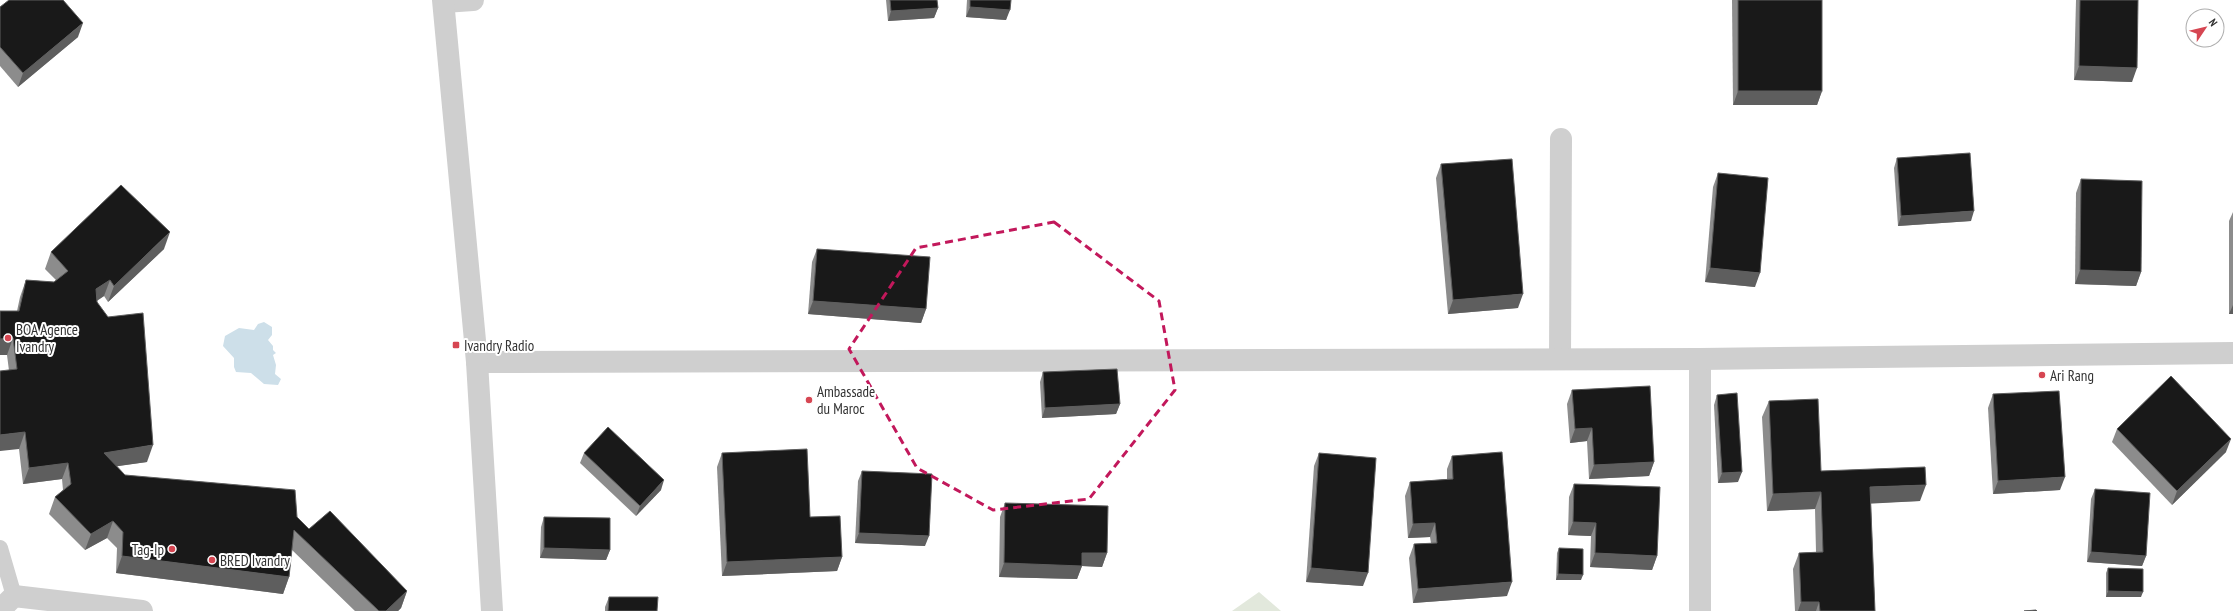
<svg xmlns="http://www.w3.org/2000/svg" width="2233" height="611" font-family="'PT Sans Narrow',sans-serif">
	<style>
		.green { fill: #e2e8dc }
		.water { fill: #cddfe9 }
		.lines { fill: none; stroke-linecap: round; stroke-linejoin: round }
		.service { stroke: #cfcfcf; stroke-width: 16 }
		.minor { stroke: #cfcfcf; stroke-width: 22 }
		.tertiary { stroke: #cfcfcf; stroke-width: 22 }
		.wall { fill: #8c8c8c }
		.shaded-wall { fill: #5e5e5e }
		.building { fill: #191919; stroke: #5e5e5e }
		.marked { fill: none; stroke: #c2185b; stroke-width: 3; stroke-dasharray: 8 5; stroke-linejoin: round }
		.poi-dot { fill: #d64652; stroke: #fff; stroke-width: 1.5 }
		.labels { text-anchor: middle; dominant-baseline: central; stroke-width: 4; stroke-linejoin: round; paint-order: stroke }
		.poi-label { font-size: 15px; fill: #323232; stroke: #fff; text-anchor: start }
	</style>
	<rect width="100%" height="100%" fill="#fff"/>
	<polygon class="green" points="1259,592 1281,611 1232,611"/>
	<polygon class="water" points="264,322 272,327 272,335 268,340 273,346 273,350 276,353 273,355 276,365 275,374 281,379 278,385 264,384 251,373 236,372 234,367 234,358 223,346 225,336 239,328 254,330 258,324"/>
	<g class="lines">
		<polyline class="service" points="0,548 14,596"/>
		<g class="minor">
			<polyline points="444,2 473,0"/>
			<polyline points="1560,359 1561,139"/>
			<polyline points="1700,359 1700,611"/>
			<polyline points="477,362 1700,359 2233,353"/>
			<polyline points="0,610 14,596 142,611"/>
		</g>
		<polyline class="tertiary" points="443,0 477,362 492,611"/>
	</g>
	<g class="wall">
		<polygon points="886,0 937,0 938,8 934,18 888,21"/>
		<polygon points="967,0 1011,0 1006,20 966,17"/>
		<polygon points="1732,0 1822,0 1822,91 1817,105 1733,105"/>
		<polygon points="2076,0 2138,0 2132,82 2074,80"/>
		<polygon points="0,7 78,37 18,87 0,66"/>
		<polygon points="1897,158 1971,221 1898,226 1894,168"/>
		<polygon points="1441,164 1518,308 1448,314 1436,178"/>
		<polygon points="1718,173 1755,287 1705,282 1713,187"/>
		<polygon points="2081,179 2141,272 2136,286 2075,284 2076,193"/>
		<polygon points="2233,212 2233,314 2229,314 2229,221"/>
		<polygon points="164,249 108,302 104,296 97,301 147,462 117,466 125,475 297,517 309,529 407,591 401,608 398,611 355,611 292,550 289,577 283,594 116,573 117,548 107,538 85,550 49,514 55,497 63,490 62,479 23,484 19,449 7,355 0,355 0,311 17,311 20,297 26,280 54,282 56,280 45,269 51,252"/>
		<polygon points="817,249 926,309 921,323 808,314 812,262"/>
		<polygon points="1043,372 1120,404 1116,414 1042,418 1040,382"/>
		<polygon points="1572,390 1654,462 1649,476 1589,479 1587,441 1570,443 1567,404"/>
		<polygon points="1993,394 2060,490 1993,494 1988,408"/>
		<polygon points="1717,395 1738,482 1718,483 1714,405"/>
		<polygon points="1769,401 1821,471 1920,501 1871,503 1875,611 1795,611 1793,569 1799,553 1816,552 1815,509 1767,511 1762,417"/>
		<polygon points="2117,429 2226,452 2172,505 2112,442"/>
		<polygon points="584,453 661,490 636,516 580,463"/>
		<polygon points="722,453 810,517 842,557 837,571 722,576 717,467"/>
		<polygon points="1319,453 1363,586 1306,582 1314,466"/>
		<polygon points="1452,456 1507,596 1413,603 1409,558 1414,544 1431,543 1430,537 1408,538 1405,496 1410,482 1447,479 1447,469"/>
		<polygon points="862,471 925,546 855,543 858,481"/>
		<polygon points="1574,484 1657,556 1652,570 1590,567 1591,536 1568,535 1569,497"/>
		<polygon points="2095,489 2146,556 2142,566 2087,562 2091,499"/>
		<polygon points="1005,503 1107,553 1102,567 1082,566 1077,579 999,577 1000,517"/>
		<polygon points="544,517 610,550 606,560 540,558 541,527"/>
		<polygon points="1559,548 1581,580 1556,580 1557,553"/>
		<polygon points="2108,568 2141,597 2106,597 2106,573"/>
		<polygon points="609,597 657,611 605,611 605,607"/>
	</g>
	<g class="shaded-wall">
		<polygon points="970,7 1010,10 1006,20 966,17"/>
		<polygon points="938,8 934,18 888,21 891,11"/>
		<polygon points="83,23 78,37 18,87 23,73"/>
		<polygon points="2079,66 2137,68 2132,82 2074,80"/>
		<polygon points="1738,91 1822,91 1817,105 1733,105"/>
		<polygon points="1974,211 1971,221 1898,226 1901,216"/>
		<polygon points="170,232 164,249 108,302 114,286"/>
		<polygon points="1710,268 1760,273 1755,287 1705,282"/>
		<polygon points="2080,270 2141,272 2136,286 2075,284"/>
		<polygon points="110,280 104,296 90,305 96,289"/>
		<polygon points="1523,294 1518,308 1448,314 1453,300"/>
		<polygon points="813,301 926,309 921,323 808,314"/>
		<polygon points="2233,305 2233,314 2229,314"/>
		<polygon points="13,338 7,355 0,355 0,339"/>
		<polygon points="1120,404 1116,414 1042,418 1045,408"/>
		<polygon points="1592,428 1587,441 1570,443 1575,429"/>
		<polygon points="25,432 19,449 0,451 0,435"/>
		<polygon points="2231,439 2226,452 2172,505 2177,491"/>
		<polygon points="153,445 147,462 98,469 104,453"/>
		<polygon points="1654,462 1649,476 1589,479 1594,465"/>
		<polygon points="68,463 62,479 23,484 29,468"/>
		<polygon points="1742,472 1738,482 1718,483 1722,473"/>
		<polygon points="2065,477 2060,490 1993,494 1998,481"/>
		<polygon points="664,480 661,490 636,516 640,506"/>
		<polygon points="1926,485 1920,501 1864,504 1870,487"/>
		<polygon points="1821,492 1815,509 1767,511 1773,494"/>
		<polygon points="113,521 107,538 85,550 91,534"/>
		<polygon points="1573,522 1596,523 1591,536 1568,535"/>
		<polygon points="1435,523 1430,537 1408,538 1413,524"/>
		<polygon points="859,533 929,536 925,546 855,543"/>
		<polygon points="544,548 610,550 606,560 540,558"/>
		<polygon points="2091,552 2146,556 2142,566 2087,562"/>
		<polygon points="1082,553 1107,553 1102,567 1082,566 1077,579 999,577 1004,563"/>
		<polygon points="1595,553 1657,556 1652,570 1590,567"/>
		<polygon points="122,556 289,577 283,594 116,573"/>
		<polygon points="842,557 837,571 722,576 727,562"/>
		<polygon points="1311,568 1368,573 1363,586 1306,582"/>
		<polygon points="1558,574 1583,575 1581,580 1556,580"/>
		<polygon points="1512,582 1507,596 1413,603 1418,589"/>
		<polygon points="407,591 401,608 398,611 386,611"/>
		<polygon points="2108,591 2143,592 2141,597 2106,597"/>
		<polygon points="1801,602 1819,602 1816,611 1798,611"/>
	</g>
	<g class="building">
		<polygon points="9,0 63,0 83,23 23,73 0,47 0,7"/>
		<polygon points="890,0 937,0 938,8 891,11"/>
		<polygon points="970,0 1011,0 1010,10 970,7"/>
		<rect x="1738" y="0" width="84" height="91"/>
		<polygon points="2080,0 2138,0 2137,68 2079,66"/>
		<polygon points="1970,153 1974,211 1901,216 1897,158"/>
		<polygon points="1512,159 1523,294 1453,300 1441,164"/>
		<polygon points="1718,173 1768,178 1760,273 1710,268"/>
		<polygon points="2081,179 2142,181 2141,272 2080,270"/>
		<polygon points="121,185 170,232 114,286 110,280 96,289 97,302 108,317 143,313 153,445 104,453 125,475 295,490 297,517 309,529 330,511 407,591 386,611 379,611 294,530 289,577 122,556 123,532 113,521 91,534 55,497 71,484 68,463 29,468 25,432 0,435 0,371 17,369 13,338 0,339 0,311 19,311 26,280 54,282 68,271 51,252"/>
		<polygon points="817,249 930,257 926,309 813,301"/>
		<polygon points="1117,369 1120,404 1045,408 1043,372"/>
		<polygon points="2171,376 2231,439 2177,491 2117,429"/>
		<polygon points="1650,386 1654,462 1594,465 1592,428 1575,429 1572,390"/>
		<polygon points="2059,391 2065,477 1998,481 1993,394"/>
		<polygon points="1737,393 1742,472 1722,473 1717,395"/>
		<polygon points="1818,399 1821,471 1925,467 1926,485 1870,487 1875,611 1820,611 1819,602 1801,602 1799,553 1823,552 1821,492 1773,494 1769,401"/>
		<polygon points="608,427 664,480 640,506 584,453"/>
		<polygon points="807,449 810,517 840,516 842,557 727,562 722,453"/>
		<polygon points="1502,452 1512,582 1418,589 1414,544 1437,543 1435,523 1413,524 1410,482 1453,479 1452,456"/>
		<polygon points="1319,453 1376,458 1368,573 1311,568"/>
		<polygon points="862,471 932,474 929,536 859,533"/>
		<polygon points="1574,484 1660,487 1657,556 1595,553 1596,523 1573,522"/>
		<polygon points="2095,489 2150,493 2146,556 2091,552"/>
		<polygon points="1005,503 1108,506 1107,553 1082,553 1082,566 1004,563"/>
		<polygon points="544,517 610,518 610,550 544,548"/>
		<polygon points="1559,548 1583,549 1583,575 1558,574"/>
		<polygon points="2108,568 2143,569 2143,592 2108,591"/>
		<polygon points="609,597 658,597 657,611 608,611"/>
		<polygon points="2036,610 2037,611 2024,611"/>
	</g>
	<path class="marked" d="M1054,222L1159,301L1175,390L1089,499L993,510L917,468L849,349L916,248Z"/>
	<g class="poi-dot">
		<circle cx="8" cy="338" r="4"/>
		<rect x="452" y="341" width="8" height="8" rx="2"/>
		<circle cx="2042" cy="375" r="4"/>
		<circle cx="809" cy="400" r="4"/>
		<circle cx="172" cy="549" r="4"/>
		<circle cx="212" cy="560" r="4"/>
	</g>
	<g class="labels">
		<g class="poi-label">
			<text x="16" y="329">BOA Agence<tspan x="16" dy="17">Ivandry</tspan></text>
			<text x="464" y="345">Ivandry Radio</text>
			<text x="2050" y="375">Ari Rang</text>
			<text x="817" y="391">Ambassade<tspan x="817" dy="17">du Maroc</tspan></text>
			<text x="164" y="549" text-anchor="end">Tag-Ip</text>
			<text x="220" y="560">BRED Ivandry</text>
		</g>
	</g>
	<g transform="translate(2205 28) rotate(55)"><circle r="19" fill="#ffffff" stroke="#adadad"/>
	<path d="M0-3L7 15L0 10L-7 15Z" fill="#d64652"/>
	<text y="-6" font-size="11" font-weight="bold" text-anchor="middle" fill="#323232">N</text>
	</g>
</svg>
